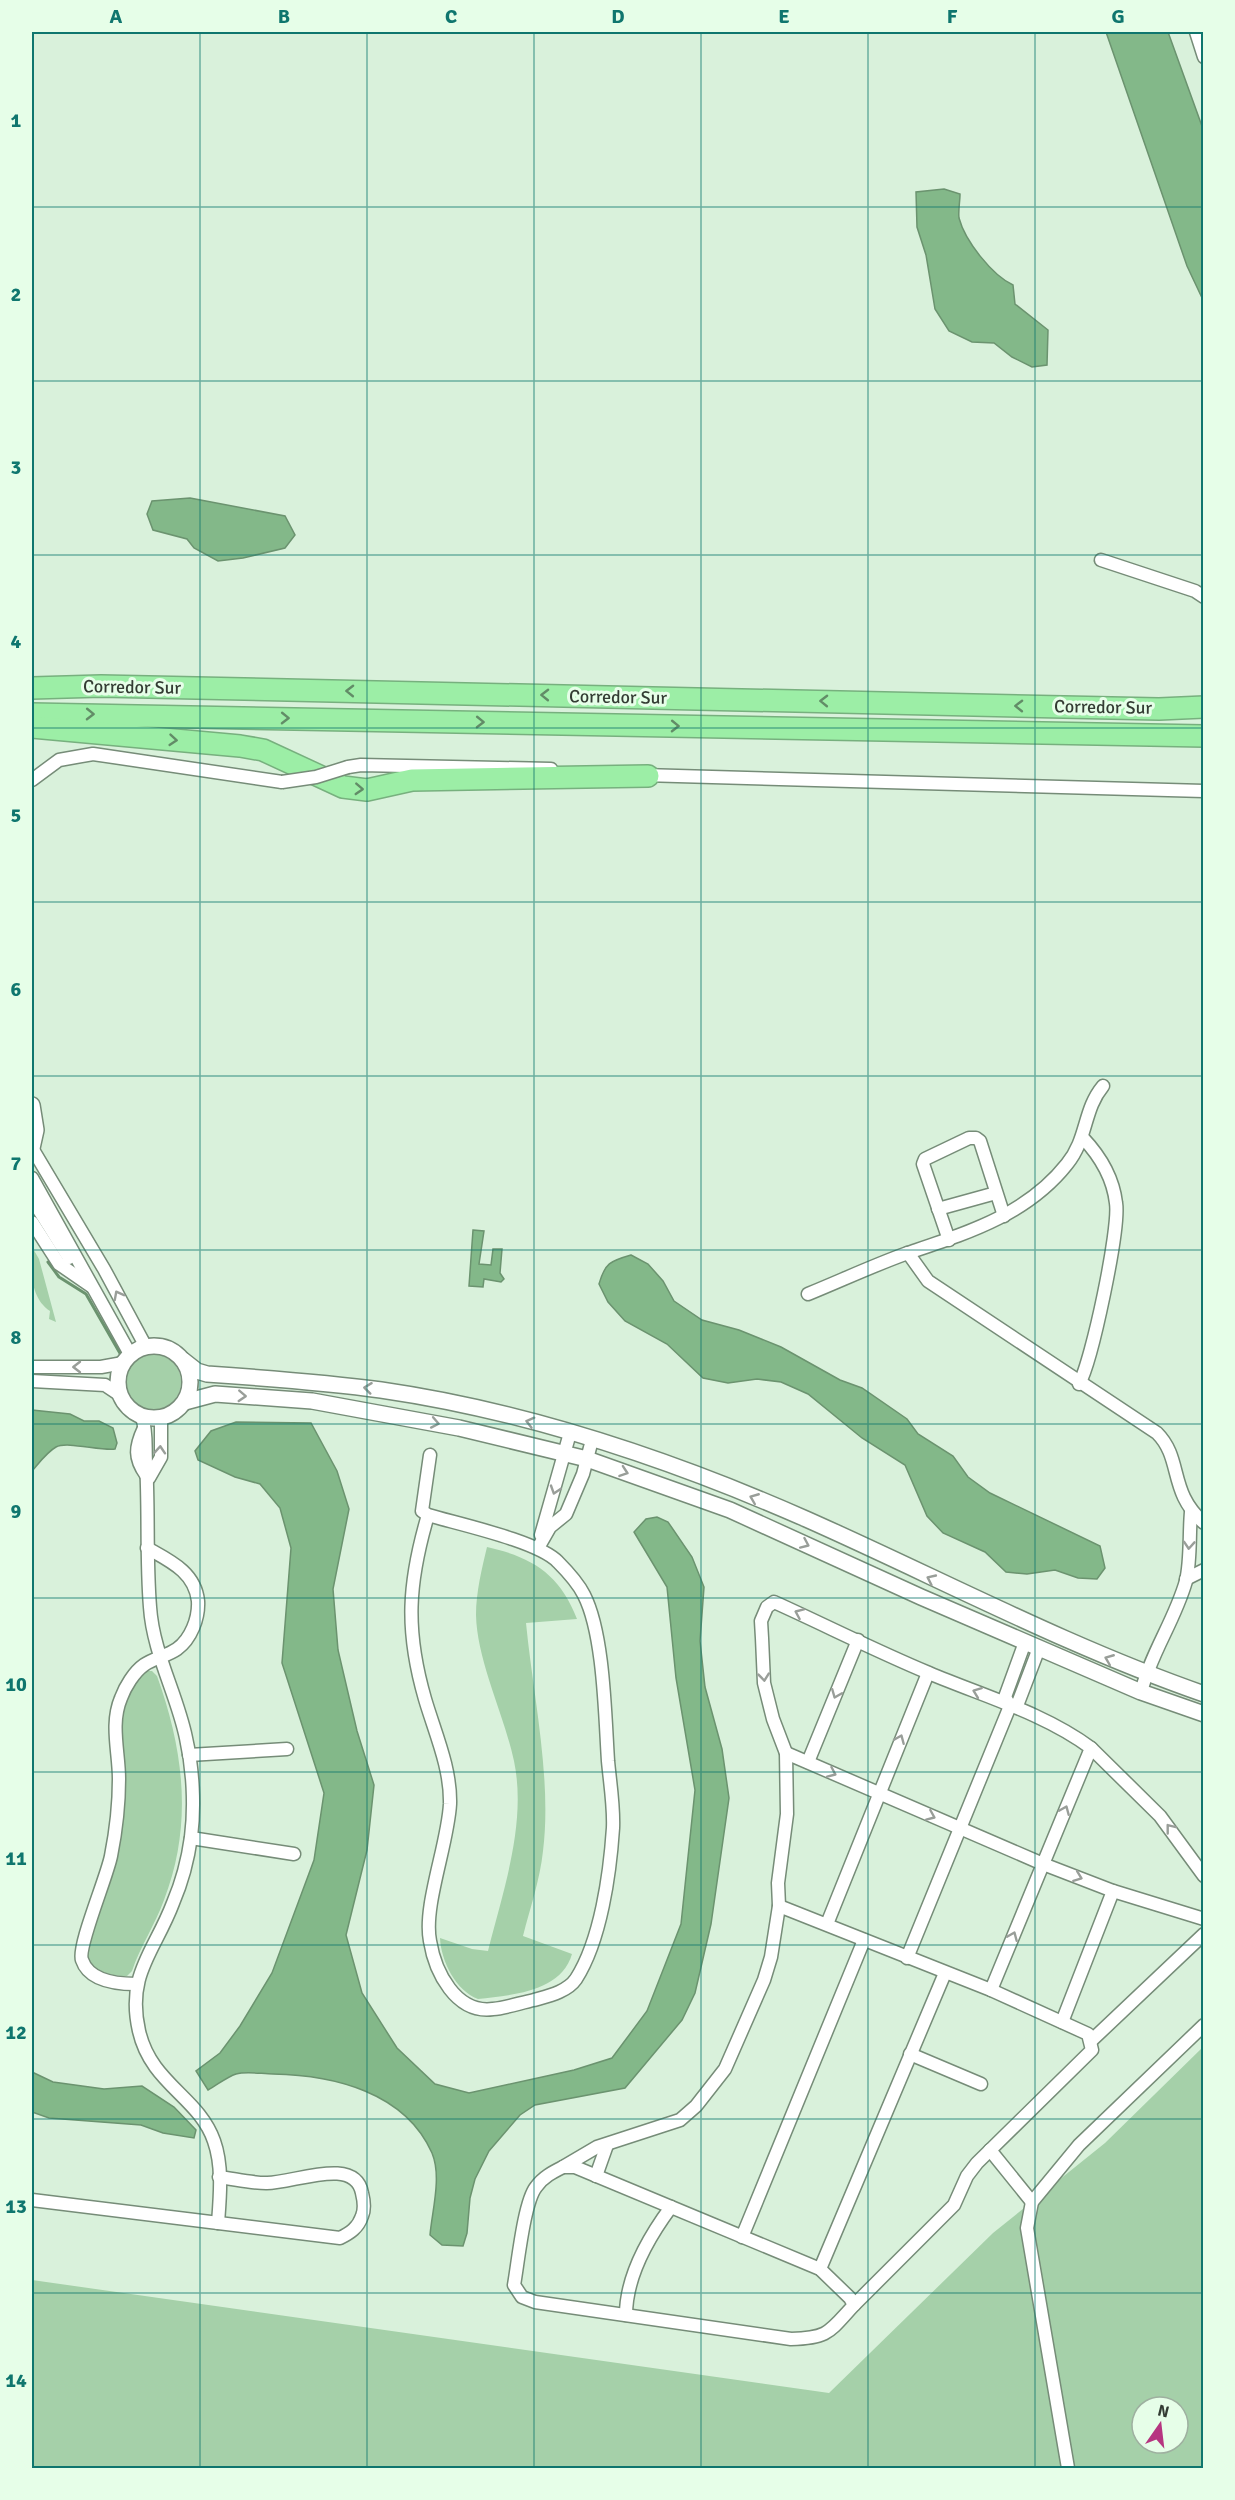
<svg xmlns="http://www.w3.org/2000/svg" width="1235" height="2500" font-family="Signika,sans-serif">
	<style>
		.green { fill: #a5d0a9; fill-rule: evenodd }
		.water { fill: #83b889; stroke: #6b936f; stroke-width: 1.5 }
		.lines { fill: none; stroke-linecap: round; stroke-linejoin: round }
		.stream { stroke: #6b936f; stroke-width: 3 }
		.minor-casing { stroke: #768c78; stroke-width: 15 }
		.tertiary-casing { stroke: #768c78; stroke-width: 18 }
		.motorway-casing { stroke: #77b07e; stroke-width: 24 }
		.minor { stroke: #fff; stroke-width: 12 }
		.tertiary { stroke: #fff; stroke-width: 15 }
		.motorway { stroke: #9ceea6; stroke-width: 21 }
		.minor-bridge-casing { stroke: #768c78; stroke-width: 15; stroke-linecap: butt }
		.minor-bridge { stroke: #fff; stroke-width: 12 }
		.oneway { stroke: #628c67 }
		.oneway2 { stroke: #999e99 }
		.grid { fill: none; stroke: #0f766e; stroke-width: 1.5; stroke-opacity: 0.55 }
		.labels { text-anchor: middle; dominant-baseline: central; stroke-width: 6; stroke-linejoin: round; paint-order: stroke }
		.street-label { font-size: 18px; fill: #333c33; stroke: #e6fee8 }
		.neatline { fill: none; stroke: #0f766e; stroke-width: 2 }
		.grid-label { font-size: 20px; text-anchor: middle; font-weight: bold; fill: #0f766e }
	</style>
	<rect width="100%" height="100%" fill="#d9f1db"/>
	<g class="green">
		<path d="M32,1247L39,1259L56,1322L49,1319L50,1311C29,1297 31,1268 32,1247Z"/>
		<circle cx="153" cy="1382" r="28"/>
		<path d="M487,1547C532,1557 560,1574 577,1619L526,1623C533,1695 552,1779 543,1851C540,1880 530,1908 523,1936L572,1954C561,1992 512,1995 478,1999C456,1991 441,1961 440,1938L472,1949L488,1951C503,1891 527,1823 514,1761C504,1714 477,1661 476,1615C476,1592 482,1568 487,1547Z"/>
		<path d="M147,1671H152L157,1676C184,1751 193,1825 164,1900C155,1925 140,1947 132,1971L127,1976C114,1977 93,1972 88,1958C82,1941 108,1894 112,1874C125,1820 118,1764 124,1709C127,1694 133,1679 147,1671Z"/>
		<path d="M1203,2047V2468H32V2280L829,2393L993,2233L1105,2143ZM1142,2407H1178V2443H1142Z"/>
	</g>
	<g class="water">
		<polygon points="1106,32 1168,32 1203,129 1203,300 1187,266"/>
		<path d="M944,189L960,194C960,202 958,211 959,218C965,241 992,275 1013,285L1015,304L1048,330L1047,365L1032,367L1012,357L994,343L972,342L949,331L935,309L926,255L917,227L916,192Z"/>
		<polygon points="190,498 285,516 295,535 285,548 243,558 218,561 194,548 187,539 153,530 147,514 152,501"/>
		<polygon points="473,1230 484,1231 479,1264 491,1265 493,1249 502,1249 500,1273 504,1279 501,1282 484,1279 483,1287 469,1286"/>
		<path d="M631,1255L648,1264L663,1281L674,1301L702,1320L739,1330L781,1347L840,1380L862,1388L907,1419L918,1434L953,1456L968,1477L990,1493L1100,1546L1105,1568L1097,1579L1078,1578L1055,1570L1027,1574L1006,1572L985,1552L943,1533L927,1516L905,1465L862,1438L808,1394L781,1382L757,1379L728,1383L703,1378L667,1344L625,1321L608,1302L599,1284C605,1263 610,1261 631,1255Z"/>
		<path d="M32,1410L70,1414L84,1421H99L113,1428L117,1443L115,1449C100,1451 67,1441 56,1447C47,1452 39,1463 32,1471Z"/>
		<path d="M236,1422L311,1423L337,1471L349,1509L333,1589L338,1650L357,1731L374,1785L367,1850L346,1935L362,1993L397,2048L435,2084L469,2093L574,2070L612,2058L647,2011L681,1924L695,1790L676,1678L667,1587L634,1532L646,1519L657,1517L668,1522L692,1557L704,1587L700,1641L705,1687L722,1749L729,1798L711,1924L695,1993L682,2020L625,2088L535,2105L520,2115L489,2151L475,2179L470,2198L467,2233L463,2246L442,2245L430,2235C432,2211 442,2177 432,2153C405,2092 333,2075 273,2074C262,2074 247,2071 236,2074C227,2077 217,2085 208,2090L196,2071L220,2053L240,2026L272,1973L314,1860L324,1793L282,1663L291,1548L280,1508L260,1484L235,1477L198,1460L195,1451L211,1431Z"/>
		<polygon points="32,2072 53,2082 104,2089 142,2086 174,2107 196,2130 194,2138 163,2133 141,2125 49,2118 32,2112"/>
	</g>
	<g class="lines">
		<polyline class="stream" points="48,1262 59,1277 86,1294 121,1355"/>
		<defs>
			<g id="minor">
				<polyline points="1196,32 1204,57"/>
				<polyline points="1101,560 1195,591 1204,597"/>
				<polyline points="348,767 361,765 551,769"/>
				<polyline points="643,775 1204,791"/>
				<polyline points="32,780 59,760 93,754 282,782"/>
				<polyline points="32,1148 104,1269 146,1347"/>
				<polyline points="32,1178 130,1354"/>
				<polyline points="32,1199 69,1258"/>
				<polyline points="938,1209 996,1193"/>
				<polyline points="32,1222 59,1264 91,1286"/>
				<polyline points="949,1240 923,1164 925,1159 969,1138 976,1138 980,1141 1004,1216"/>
				<path d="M908,1253L928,1281L1157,1433C1183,1459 1168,1492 1204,1523"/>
				<path d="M808,1294C840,1281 872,1266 905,1254C964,1234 1026,1216 1067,1164C1088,1138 1083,1110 1103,1086"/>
				<polyline points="32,1367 101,1367 123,1363"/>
				<polyline points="32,1381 105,1385 120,1395"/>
				<path d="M1079,1384C1092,1361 1120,1228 1116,1203C1113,1177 1100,1156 1083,1138"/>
				<path d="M142,1417C147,1432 145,1446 146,1462C149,1510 146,1558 150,1607C153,1653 177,1694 186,1738C193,1769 195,1806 191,1837C188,1859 182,1882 173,1903C155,1951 126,1974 139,2031C151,2084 199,2097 214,2141C223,2166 220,2197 218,2223"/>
				<path d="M144,1428C135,1447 134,1458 146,1475"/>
				<polyline points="149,1478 161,1457 161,1418"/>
				<path d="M428,1515C408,1583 405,1630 425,1699C435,1733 451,1768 450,1804C448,1844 423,1906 430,1941C435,1972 456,2014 493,2009C506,2008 520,2003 534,2000C548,1996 567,1992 576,1979C601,1940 610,1873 613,1828C614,1806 610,1783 608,1761C605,1716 604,1634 584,1595C578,1583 567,1571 558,1562C538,1541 458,1524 428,1515L422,1511L430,1455"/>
				<polyline points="541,1535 570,1433"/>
				<polyline points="538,1548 550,1527 566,1514 583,1474 592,1440"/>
				<polyline points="1186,1579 1204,1570"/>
				<path d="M1141,1692C1151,1653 1175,1620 1186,1581C1191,1560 1189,1534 1191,1512"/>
				<polyline points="1010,1706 1018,1703 1039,1648"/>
				<polyline points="1091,1748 1160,1816 1204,1876"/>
				<polyline points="786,1753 1043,1864 1113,1891 1204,1919"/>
				<polyline points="189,1755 287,1749"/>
				<polyline points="808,1762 858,1640"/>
				<polyline points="191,1838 294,1854"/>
				<polyline points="779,1906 991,1990 1088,2034 1092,2050 977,2163 967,2176 954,2205 854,2305"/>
				<polyline points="827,1924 928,1673"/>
				<polyline points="907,1958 1010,1706 1005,1697 1025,1642"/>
				<path d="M136,1984C116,1984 89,1981 82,1960C77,1947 107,1877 111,1856C116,1831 119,1805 119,1779C119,1752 110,1724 121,1698C125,1687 134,1672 144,1665C154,1658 167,1656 177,1649C191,1639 199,1618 198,1601C195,1572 170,1561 147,1548"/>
				<polyline points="1062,2022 1113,1891"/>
				<polyline points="1092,2040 1204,1934"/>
				<polyline points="910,2054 981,2084"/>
				<polyline points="990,2150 1032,2202"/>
				<path d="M563,2167L597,2147L680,2120L696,2106L725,2069L764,1980L771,1957L779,1906L778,1883L787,1814L786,1753L773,1719L764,1683L762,1638L761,1621L767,1607L774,1602C825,1625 876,1651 929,1673C983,1696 1044,1713 1091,1748L991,1990"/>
				<path d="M563,2167H575L820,2269L850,2298L854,2305C829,2332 829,2338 791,2339L535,2302L522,2297L514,2285C518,2263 524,2202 536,2187C543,2177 553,2172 563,2167Z"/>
				<polyline points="596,2176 607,2145"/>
				<path d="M32,2200L340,2238C350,2233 358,2228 362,2216C365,2209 364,2201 362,2193C355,2155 292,2184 266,2183C251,2183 235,2179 219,2177"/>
				<polyline points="742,2237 864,1940"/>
				<polyline points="820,2269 945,1973"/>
				<path d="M626,2315C626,2276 648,2238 671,2207"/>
				<polyline points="1068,2468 1027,2228 1032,2202 1079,2145 1204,2025"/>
			</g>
			<g id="tertiary">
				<polyline points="32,1105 36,1130 32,1148"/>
				<circle cx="154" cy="1382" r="36"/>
				<path d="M183,1360L197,1371L207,1374C265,1378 323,1382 381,1390C526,1411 672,1460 806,1519C939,1578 1066,1646 1204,1694"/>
				<polyline points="185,1402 215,1394 312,1401 459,1428 587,1459 730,1510 921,1597 1141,1692 1204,1714"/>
			</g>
			<g id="motorway">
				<polyline points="32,688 101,686 1159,709 1204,707"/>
				<polyline points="32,714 1204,736"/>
				<polyline points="32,727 240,746 263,750 343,787 367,790 412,780 648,776"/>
			</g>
		</defs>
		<use href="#minor" class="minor-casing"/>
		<use href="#tertiary" class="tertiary-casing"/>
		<use href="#motorway" class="motorway-casing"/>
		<use href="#minor" class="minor"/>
		<use href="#tertiary" class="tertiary"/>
		<use href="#motorway" class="motorway"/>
		<defs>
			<polyline id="minor-bridge" points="282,782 316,777 348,767"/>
		</defs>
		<use href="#minor-bridge" class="minor-bridge-casing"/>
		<use href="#minor-bridge" class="minor-bridge"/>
	</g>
	<defs><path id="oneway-chevron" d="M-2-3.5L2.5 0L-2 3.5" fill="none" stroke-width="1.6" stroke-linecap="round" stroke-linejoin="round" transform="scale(1.5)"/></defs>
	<g class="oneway">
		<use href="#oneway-chevron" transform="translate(350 691) rotate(-179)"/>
		<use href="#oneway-chevron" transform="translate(545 695) rotate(-179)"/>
		<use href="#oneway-chevron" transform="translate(824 701) rotate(-179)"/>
		<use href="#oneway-chevron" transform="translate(1019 706) rotate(-179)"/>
		<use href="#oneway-chevron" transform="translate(90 714) rotate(1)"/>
		<use href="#oneway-chevron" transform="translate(285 718) rotate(1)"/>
		<use href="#oneway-chevron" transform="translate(480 722) rotate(1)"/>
		<use href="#oneway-chevron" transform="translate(675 726) rotate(1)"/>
		<use href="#oneway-chevron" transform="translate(173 740) rotate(5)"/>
		<use href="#oneway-chevron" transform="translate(359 789) rotate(3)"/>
	</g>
	<g class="oneway2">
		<use href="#oneway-chevron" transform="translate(118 1295) rotate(-118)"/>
		<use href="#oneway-chevron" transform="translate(77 1367) rotate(-180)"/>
		<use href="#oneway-chevron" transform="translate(368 1388) rotate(-173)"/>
		<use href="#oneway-chevron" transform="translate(242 1396) rotate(3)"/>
		<use href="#oneway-chevron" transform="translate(530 1422) rotate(-165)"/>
		<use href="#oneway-chevron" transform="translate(435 1423) rotate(11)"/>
		<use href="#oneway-chevron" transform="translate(160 1450) rotate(-86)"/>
		<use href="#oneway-chevron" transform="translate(624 1472) rotate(19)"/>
		<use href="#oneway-chevron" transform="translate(555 1490) rotate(108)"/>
		<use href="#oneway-chevron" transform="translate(754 1498) rotate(-158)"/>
		<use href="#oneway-chevron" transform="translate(805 1544) rotate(24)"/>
		<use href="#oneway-chevron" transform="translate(1189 1545) rotate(94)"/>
		<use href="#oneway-chevron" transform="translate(931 1579) rotate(-155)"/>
		<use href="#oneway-chevron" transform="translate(799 1613) rotate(-156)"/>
		<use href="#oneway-chevron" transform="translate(1109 1659) rotate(-158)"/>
		<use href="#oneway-chevron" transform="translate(764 1677) rotate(84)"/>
		<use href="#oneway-chevron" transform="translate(977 1692) rotate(-159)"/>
		<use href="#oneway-chevron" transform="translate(836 1694) rotate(112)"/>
		<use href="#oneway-chevron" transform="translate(900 1739) rotate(-67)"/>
		<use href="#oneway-chevron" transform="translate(832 1773) rotate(24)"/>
		<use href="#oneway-chevron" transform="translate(1065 1810) rotate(-67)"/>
		<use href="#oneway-chevron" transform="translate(931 1816) rotate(23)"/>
		<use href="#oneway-chevron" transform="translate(1170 1828) rotate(-128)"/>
		<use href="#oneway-chevron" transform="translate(1078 1877) rotate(21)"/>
		<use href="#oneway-chevron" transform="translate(1013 1936) rotate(-67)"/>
	</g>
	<path class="grid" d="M200,32V2468M367,32V2468M534,32V2468M701,32V2468M868,32V2468M1035,32V2468M32,207H1204M32,381H1204M32,555H1204M32,728H1204M32,902H1204M32,1076H1204M32,1250H1204M32,1424H1204M32,1598H1204M32,1772H1204M32,1945H1204M32,2119H1204M32,2293H1204"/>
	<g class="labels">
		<g class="street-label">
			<text transform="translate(132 687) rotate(1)">Corredor Sur</text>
			<text transform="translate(618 697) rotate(1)">Corredor Sur</text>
			<text transform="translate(1103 707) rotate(1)">Corredor Sur</text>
		</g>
	</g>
	<rect width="1235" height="2500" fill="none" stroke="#e6fee8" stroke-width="66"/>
	<g transform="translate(1160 2425) rotate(14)"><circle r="28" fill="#e6fee8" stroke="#9eb0a0" stroke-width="1.5"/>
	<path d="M0-4.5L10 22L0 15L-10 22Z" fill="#b63580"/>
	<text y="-9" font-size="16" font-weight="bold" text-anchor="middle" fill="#333c33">N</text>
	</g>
	<rect x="33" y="33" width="1169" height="2434" class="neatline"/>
	<g class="grid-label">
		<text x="116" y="23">A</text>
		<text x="284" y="23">B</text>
		<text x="451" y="23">C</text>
		<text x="618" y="23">D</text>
		<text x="784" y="23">E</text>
		<text x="952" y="23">F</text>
		<text x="1118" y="23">G</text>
		<text x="16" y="127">1</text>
		<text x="16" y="301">2</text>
		<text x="16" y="474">3</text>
		<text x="16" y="648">4</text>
		<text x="16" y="822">5</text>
		<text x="16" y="996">6</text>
		<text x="16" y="1170">7</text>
		<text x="16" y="1344">8</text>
		<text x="16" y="1518">9</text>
		<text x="16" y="1691">10</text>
		<text x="16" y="1865">11</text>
		<text x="16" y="2039">12</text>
		<text x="16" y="2213">13</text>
		<text x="16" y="2387">14</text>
	</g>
</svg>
